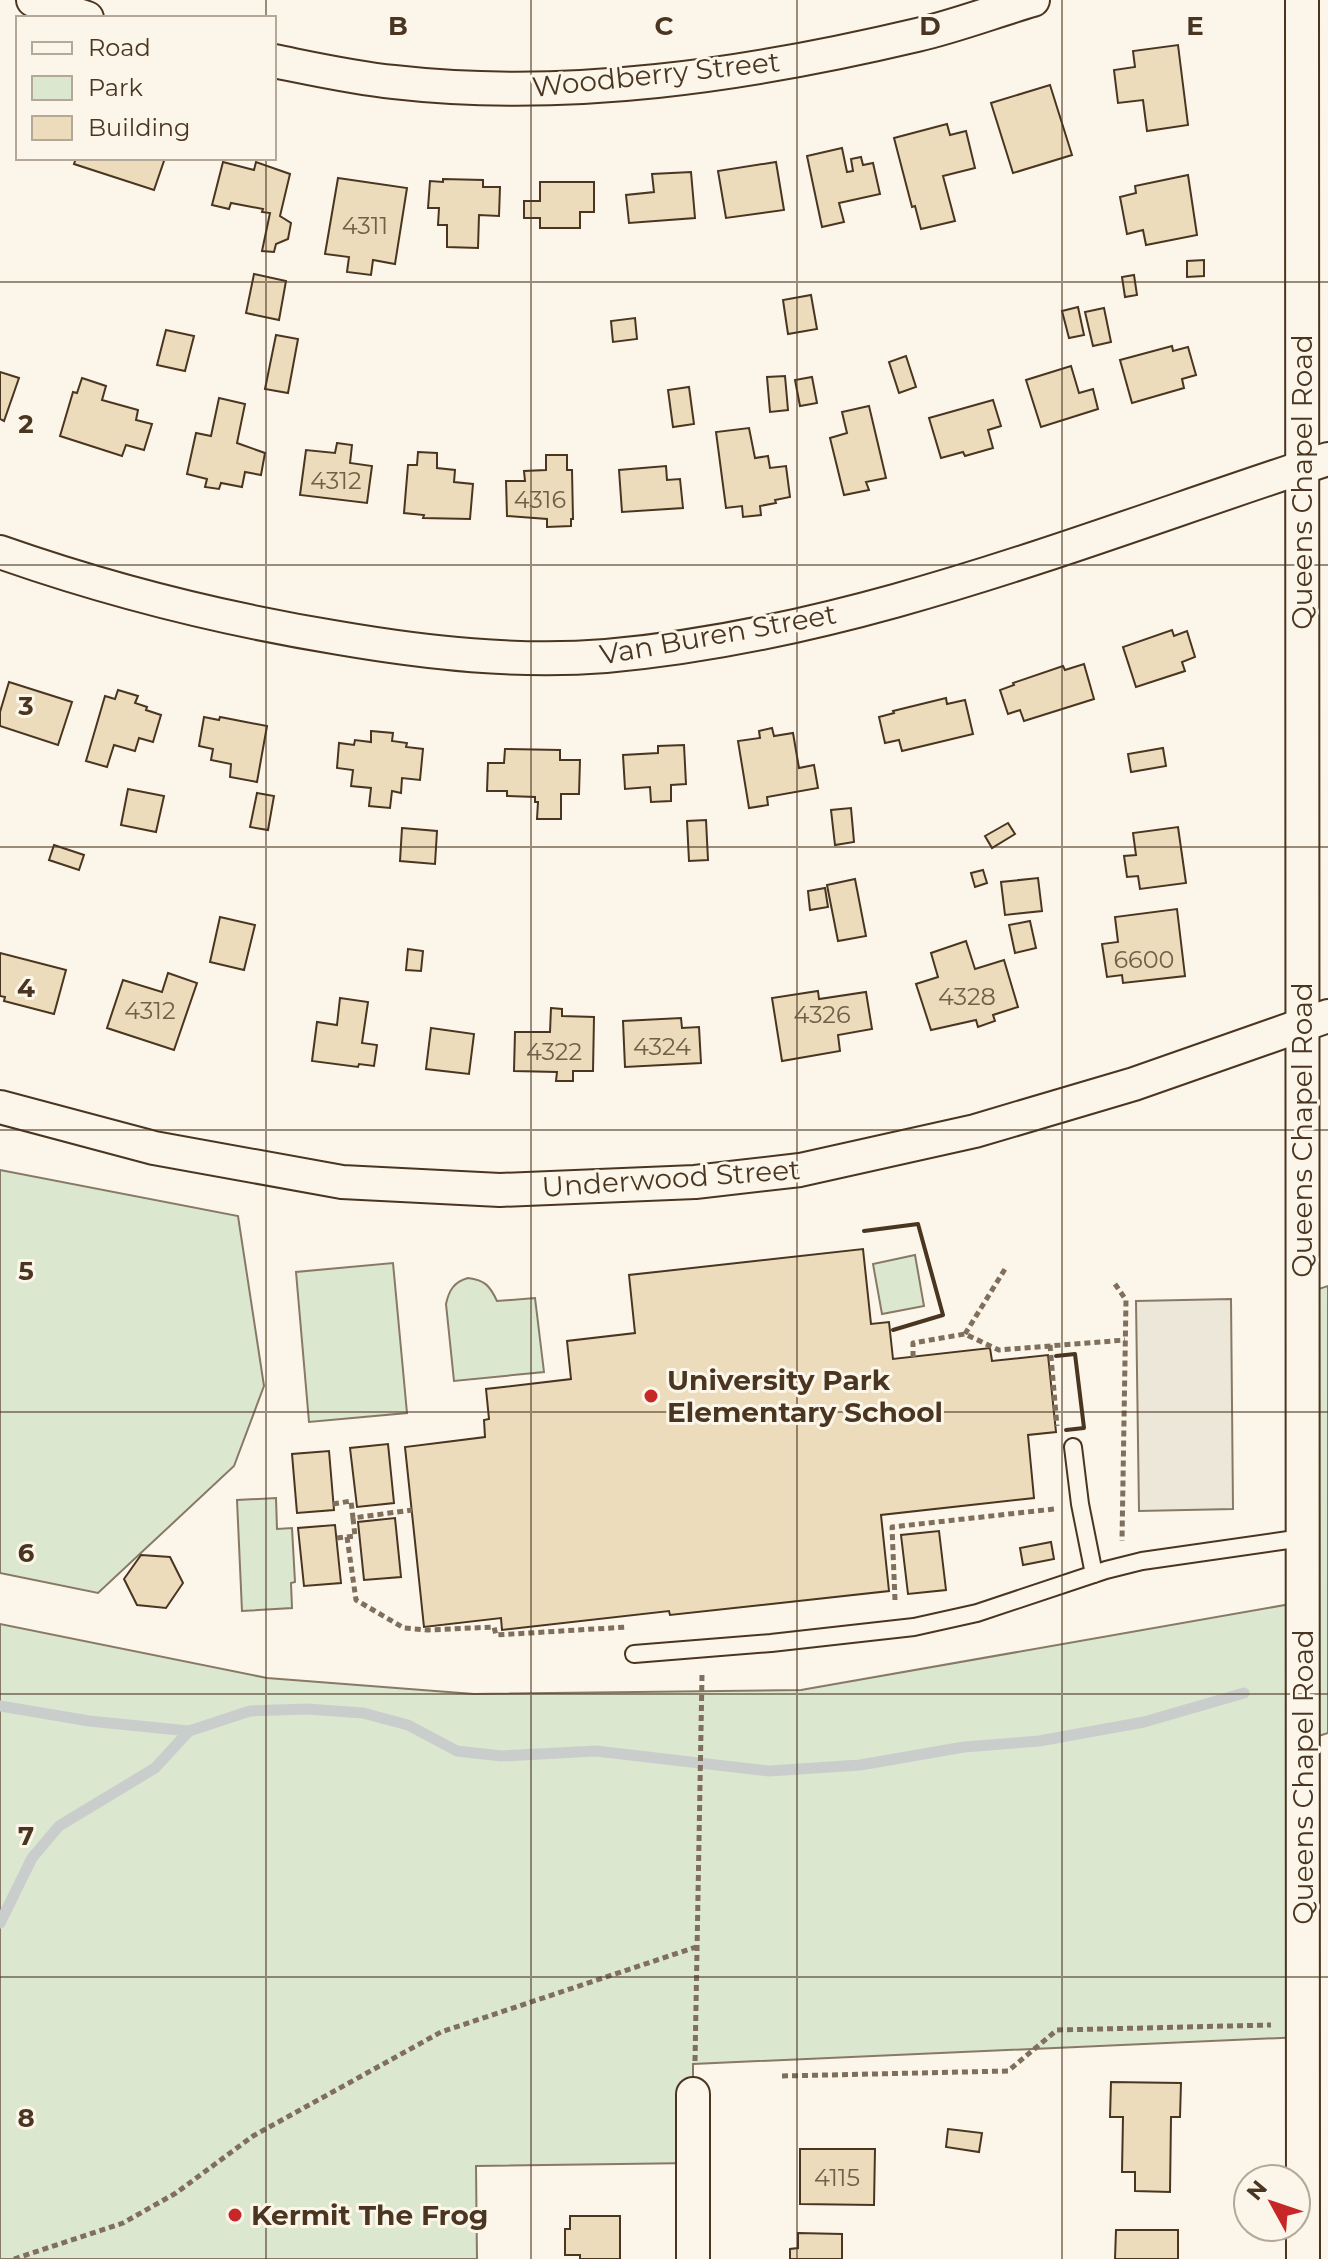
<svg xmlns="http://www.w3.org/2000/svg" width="1328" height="2259" font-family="Montserrat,sans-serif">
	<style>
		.green { fill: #dce7d0; stroke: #887966; stroke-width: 2 }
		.parking { fill: #ede7d9; stroke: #887966; stroke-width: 2 }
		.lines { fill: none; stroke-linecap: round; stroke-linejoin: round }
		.stream { stroke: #c9cecd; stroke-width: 11 }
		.building { fill: #ecdcbc; stroke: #4a3520; stroke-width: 2 }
		.service-casing { stroke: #4a3520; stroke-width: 20 }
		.minor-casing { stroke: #4a3520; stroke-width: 36 }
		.path { stroke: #7f6f5c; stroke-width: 5; stroke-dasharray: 6 4; stroke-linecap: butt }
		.service { stroke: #fbf6e9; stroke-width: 16 }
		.minor { stroke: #fbf6e9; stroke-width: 32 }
		.wall { stroke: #4a3520; stroke-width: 4 }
		.grid { fill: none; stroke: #4a3520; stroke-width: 2; stroke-opacity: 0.55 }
		.poi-dot { fill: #c62828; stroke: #fbf6e9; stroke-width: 3 }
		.labels { text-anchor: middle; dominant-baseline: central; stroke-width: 6; stroke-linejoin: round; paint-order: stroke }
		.number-label { font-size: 24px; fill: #725f47 }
		.street-label { font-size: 28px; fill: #4a3520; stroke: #fbf6e9 }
		.poi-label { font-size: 28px; font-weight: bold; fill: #4a3520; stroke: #fbf6e9; text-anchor: start }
		.grid-label { font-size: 26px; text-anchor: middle; font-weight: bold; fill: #4a3520; stroke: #fbf6e9; stroke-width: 6; stroke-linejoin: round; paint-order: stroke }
	</style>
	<rect width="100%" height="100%" fill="#fbf6e9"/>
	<g class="green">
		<polygon points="0,1170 238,1216 264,1386 234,1466 98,1593 0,1573"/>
		<polygon points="915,1255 924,1306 882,1314 873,1264"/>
		<polygon points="393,1263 407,1413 309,1422 296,1272"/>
		<path d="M468,1278C485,1280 490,1286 497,1301L535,1298L544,1372L454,1381L446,1304C449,1290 454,1282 468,1278Z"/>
		<polygon points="1328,1286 1328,1733 1303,1741 1303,2037 693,2064 693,2163 476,2166 477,2259 0,2259 0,1624 267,1678 474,1694 801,1690 1302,1602 1303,1294"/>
		<polygon points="276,1498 277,1529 292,1528 295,1582 291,1583 292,1608 242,1611 237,1500"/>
	</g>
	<polygon class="parking" points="1231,1299 1233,1509 1139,1511 1136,1301"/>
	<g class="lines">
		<g class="stream">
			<polyline points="0,1706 89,1721 189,1731"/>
			<polyline points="0,1923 32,1858 59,1826 155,1768 189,1731 250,1711 307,1709 363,1713 408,1725 457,1751 501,1756 596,1751 769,1771 860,1765 964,1747 1039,1741 1144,1722 1244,1693"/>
		</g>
	</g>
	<g class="building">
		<polygon points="1178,45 1188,125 1147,131 1143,100 1118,103 1114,70 1135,67 1133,51"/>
		<polygon points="1050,85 1072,155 1013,173 991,103"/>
		<polygon points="947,124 950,135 966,131 975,168 943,176 955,221 921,229 915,206 912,207 894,138"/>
		<polygon points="842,148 847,172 853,171 851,159 861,157 863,165 873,163 880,194 839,203 844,222 822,227 807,156"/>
		<polygon points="76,158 165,158 154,190 74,164"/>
		<polygon points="223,162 254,170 256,162 290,174 280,216 291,223 288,239 276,244 274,252 262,251 270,213 262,212 263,209 231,203 229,209 212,205"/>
		<polygon points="776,162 784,210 726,218 718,171"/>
		<polygon points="691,172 695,218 629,223 626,195 654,192 652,174"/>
		<polygon points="1188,175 1197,235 1146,245 1143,230 1127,234 1120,197 1136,193 1135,186"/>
		<polygon points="338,178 407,188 395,264 373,260 371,275 347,272 349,257 325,254"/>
		<polygon points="443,179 483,180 483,187 500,187 499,216 479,215 478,248 447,247 447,225 438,225 439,208 428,208 430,181 443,182"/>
		<polygon points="540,182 594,182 594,212 580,212 580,228 540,228 540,218 524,218 524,201 540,201"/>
		<polygon points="1204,260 1204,276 1187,277 1187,261"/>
		<polygon points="254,274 286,281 279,320 246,313"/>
		<polygon points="1134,275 1137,295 1125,297 1122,277"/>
		<polygon points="811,295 817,329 788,334 783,300"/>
		<polygon points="1078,307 1084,335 1069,338 1062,311"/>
		<polygon points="1104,308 1111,342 1093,346 1085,312"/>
		<polygon points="635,318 637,339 613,342 611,321"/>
		<polygon points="166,330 194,336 185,371 157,365"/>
		<polygon points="276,335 298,339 288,393 265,389"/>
		<polygon points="1172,346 1173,351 1188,347 1196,375 1182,379 1184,388 1132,403 1120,360"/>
		<polygon points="906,356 916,387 899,393 889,362"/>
		<polygon points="1071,366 1079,393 1093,389 1098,409 1041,427 1026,380"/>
		<polygon points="0,372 19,378 4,421 0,419"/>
		<polygon points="785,376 788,410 770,412 767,377"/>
		<polygon points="812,377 817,403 800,406 795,380"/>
		<polygon points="82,378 106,386 102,400 138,410 136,420 152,424 144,450 126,445 122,456 60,436 73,392 77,393"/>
		<polygon points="689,387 694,424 673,427 668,390"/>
		<polygon points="219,398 245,404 237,443 265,453 261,475 245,472 242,487 221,483 219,489 205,487 207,479 187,474 196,433 211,436"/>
		<polygon points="993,400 1001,426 988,430 993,448 965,456 963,452 941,458 929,418"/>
		<polygon points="869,406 886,478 866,482 869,490 844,495 830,438 847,433 842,412"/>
		<polygon points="749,428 755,458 768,456 770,468 786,466 790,497 775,500 776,503 760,506 761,515 743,517 742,506 726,508 716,432"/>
		<polygon points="337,443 352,445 350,463 372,466 367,503 300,495 306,450 335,453"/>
		<polygon points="418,452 437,453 437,468 455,470 454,482 473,484 470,519 423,518 424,515 404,513 408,465 417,465"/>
		<polygon points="546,455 567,455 567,470 572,470 573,519 571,519 571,526 547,527 547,519 507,516 506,481 525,481 524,471 546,470"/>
		<polygon points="666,466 667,480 680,479 683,508 622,512 619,470"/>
		<polygon points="1172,630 1174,636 1187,631 1195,657 1182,662 1185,671 1136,687 1123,647"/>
		<polygon points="1084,664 1094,699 1024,721 1020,710 1008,714 1000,690 1014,685 1013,683 1063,666 1065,670"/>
		<polygon points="9,682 72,702 58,745 0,726 0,712"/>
		<polygon points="118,690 138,696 135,703 147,707 146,710 161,715 153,742 139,738 135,751 114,745 107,767 86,761 105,696 115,699"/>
		<polygon points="946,698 947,704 965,700 973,734 902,751 899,740 885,743 879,717 894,713 893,711"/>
		<polygon points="204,717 219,720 220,717 267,726 257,782 230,777 231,764 211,760 213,749 199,746"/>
		<polygon points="772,728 774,736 793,733 799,768 814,765 818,788 767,797 768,805 749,808 738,741 760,738 759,731"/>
		<polygon points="371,731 393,733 392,741 407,743 406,747 423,749 420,780 402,778 401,793 392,791 390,808 369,806 371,788 351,786 353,770 337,768 339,743 354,745 355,740 371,742"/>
		<polygon points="684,745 686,784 671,785 671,801 651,802 650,787 625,789 623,755 658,753 658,746"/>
		<polygon points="1163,748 1166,766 1131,772 1128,754"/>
		<polygon points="505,749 560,750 560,760 580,760 579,794 561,794 561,819 537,819 538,802 535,802 535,797 507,796 507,791 487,791 488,763 504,763"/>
		<polygon points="128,789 164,796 156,832 121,825"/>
		<polygon points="257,793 274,796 268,830 250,827"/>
		<polygon points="851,808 854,842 835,845 831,810"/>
		<polygon points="706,820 708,860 689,861 687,821"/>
		<polygon points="1008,823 1015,834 992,848 985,836"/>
		<polygon points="1178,827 1186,883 1140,889 1138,876 1127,877 1124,856 1136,855 1133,833"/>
		<polygon points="402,828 437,831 435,864 400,861"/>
		<polygon points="54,845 84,855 79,870 49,860"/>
		<polygon points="983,870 987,883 975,887 971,873"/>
		<polygon points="1038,878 1042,911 1005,915 1001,882"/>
		<polygon points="855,879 866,936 838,941 827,885"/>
		<polygon points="825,888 828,907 810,910 808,891"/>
		<polygon points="1177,909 1185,976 1123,983 1122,975 1107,977 1102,944 1118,942 1115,917"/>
		<polygon points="220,917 255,925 244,970 210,962"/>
		<polygon points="1030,921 1036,948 1015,953 1009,925"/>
		<polygon points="966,941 975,969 1004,960 1018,1007 993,1015 995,1021 978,1027 976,1020 931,1030 916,984 938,977 931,953"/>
		<polygon points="408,949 423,951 421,971 406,970"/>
		<polygon points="0,953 66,970 54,1014 4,1001 5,997 0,996"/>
		<polygon points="168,973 197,983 174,1050 107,1028 123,980 162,992"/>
		<polygon points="818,991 819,999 866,992 872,1029 838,1035 840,1051 782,1061 772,998"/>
		<polygon points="340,998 368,1002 362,1043 377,1045 374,1066 359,1064 358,1067 312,1061 317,1022 337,1025"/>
		<polygon points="551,1008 562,1009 562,1016 594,1017 593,1071 573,1071 573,1081 556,1081 557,1072 514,1071 515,1032 550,1032"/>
		<polygon points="681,1018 682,1028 699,1027 701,1063 625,1067 623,1021"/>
		<polygon points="431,1028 474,1034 469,1074 426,1069"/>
		<polygon points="863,1249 871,1324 889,1322 893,1359 990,1348 992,1361 1048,1355 1056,1432 1028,1435 1034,1498 881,1515 889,1591 670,1615 669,1611 502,1630 501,1618 424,1627 405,1447 485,1437 484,1420 489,1419 486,1389 571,1379 567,1341 635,1333 629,1275"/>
		<polygon points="388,1444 394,1503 357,1507 350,1448"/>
		<polygon points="329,1451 334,1510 297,1513 292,1454"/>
		<polygon points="395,1518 401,1577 364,1580 358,1522"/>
		<polygon points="335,1525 341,1583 304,1586 298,1528"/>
		<polygon points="939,1531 946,1590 908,1594 901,1535"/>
		<polygon points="1051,1542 1054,1559 1023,1565 1020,1548"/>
		<polygon points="141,1555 170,1557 183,1583 166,1608 137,1605 124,1579"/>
		<polygon points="1111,2082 1181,2083 1180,2117 1171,2117 1170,2192 1135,2191 1135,2172 1122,2172 1123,2117 1110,2117"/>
		<polygon points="948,2129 982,2133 979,2152 946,2147"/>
		<polygon points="800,2149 875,2149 874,2205 800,2204"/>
		<polygon points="570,2216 620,2216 620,2259 580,2259 580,2255 565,2255 565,2229 570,2229"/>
		<polygon points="1116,2230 1178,2230 1178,2259 1115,2259"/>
		<polygon points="798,2233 842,2234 842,2259 790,2259 790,2249 798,2248"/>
	</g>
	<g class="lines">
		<defs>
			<g id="service">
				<polyline points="1073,1447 1080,1504 1094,1574"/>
				<polyline points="634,1654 771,1643 914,1627 977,1613 1106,1570 1142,1561 1302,1538"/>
			</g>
			<g id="minor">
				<polyline points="33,0 87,18"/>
				<polyline points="1302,0 1303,2259"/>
				<path d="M274,61C314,69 354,78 394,82C567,102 748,75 917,35C956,26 995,11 1033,0"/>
				<path d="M0,552C111,591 223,619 339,638C427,653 517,663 606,656C857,634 1091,536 1328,459"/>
				<polyline points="0,1107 154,1148 342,1182 500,1190 695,1182 800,1170 975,1131 1134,1084 1328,1016"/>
				<polyline points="693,2259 693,2094"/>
			</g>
		</defs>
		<use href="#service" class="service-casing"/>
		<use href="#minor" class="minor-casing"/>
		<g class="path">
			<polyline points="1115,1284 1126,1300 1122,1541"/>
			<polyline points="965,1334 1005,1269"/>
			<polyline points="1050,1345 1057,1426"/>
			<polyline points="913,1357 913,1343 965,1334 999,1350 1125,1340"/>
			<polyline points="333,1504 351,1501 353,1518 412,1510"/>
			<polyline points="347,1537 356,1600 404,1628 428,1630 494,1627 496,1635 627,1627"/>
			<polyline points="337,1538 355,1536 353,1518"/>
			<polyline points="895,1600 892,1527 1054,1509"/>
			<polyline points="695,2061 702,1675"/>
			<polyline points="782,2076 1008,2071 1057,2030 1271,2025"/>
			<polyline points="14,2259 123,2223 176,2193 253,2136 441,2032 696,1947"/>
		</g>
		<use href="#service" class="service"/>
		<use href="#minor" class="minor"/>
		<g class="wall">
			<polyline points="864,1231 918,1224 943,1315 893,1330"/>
			<polyline points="1056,1356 1075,1354 1084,1428 1066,1430"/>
		</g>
	</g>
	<path class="grid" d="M266,0V18M531,0V2259M797,0V2259M1062,0V2259M266,158V2259M0,282H1328M0,565H1328M0,847H1328M0,1130H1328M0,1412H1328M0,1694H1328M0,1977H1328"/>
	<g class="poi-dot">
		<circle cx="651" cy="1396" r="8"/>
		<circle cx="235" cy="2215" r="8"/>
	</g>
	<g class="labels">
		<g class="number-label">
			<text x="365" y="225">4311</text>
			<text x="336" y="480">4312</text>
			<text x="540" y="499">4316</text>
			<text x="1144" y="959">6600</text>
			<text x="967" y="996">4328</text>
			<text x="150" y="1010">4312</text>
			<text x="822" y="1014">4326</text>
			<text x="662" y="1046">4324</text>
			<text x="554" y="1051">4322</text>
			<text x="837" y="2177">4115</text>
		</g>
		<g class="street-label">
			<text transform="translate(656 74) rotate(-6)">Woodberry Street</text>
			<text transform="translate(1302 482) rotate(-90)">Queens Chapel Road</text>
			<text transform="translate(718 634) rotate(-10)">Van Buren Street</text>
			<text transform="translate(1302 1130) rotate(-90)">Queens Chapel Road</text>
			<text transform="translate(671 1178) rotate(-4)">Underwood Street</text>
			<text transform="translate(1303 1777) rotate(-90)">Queens Chapel Road</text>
		</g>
		<g class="poi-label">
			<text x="667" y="1380">University Park<tspan x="667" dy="32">Elementary School</tspan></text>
			<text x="251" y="2215">Kermit The Frog</text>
		</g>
	</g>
	<g class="grid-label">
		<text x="398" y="35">B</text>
		<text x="664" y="35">C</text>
		<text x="930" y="35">D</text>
		<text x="1195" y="35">E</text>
		<text x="26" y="433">2</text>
		<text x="26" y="715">3</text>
		<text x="26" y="997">4</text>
		<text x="26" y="1280">5</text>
		<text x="26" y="1562">6</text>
		<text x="26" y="1845">7</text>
		<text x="26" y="2127">8</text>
	</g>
	<rect x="16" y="16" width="260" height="144" fill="#fbf6e9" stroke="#b4a999" stroke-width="2"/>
	<rect x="32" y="42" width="40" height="12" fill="#fbf6e9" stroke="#b4a999" stroke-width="2"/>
	<text x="88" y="56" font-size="24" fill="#4a3520">Road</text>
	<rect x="32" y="76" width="40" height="24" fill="#dce7d0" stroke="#b4a999" stroke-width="2"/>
	<text x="88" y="96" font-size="24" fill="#4a3520">Park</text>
	<rect x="32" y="116" width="40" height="24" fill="#ecdcbc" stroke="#b4a999" stroke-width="2"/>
	<text x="88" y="136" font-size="24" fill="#4a3520">Building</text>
	<g transform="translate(1272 2203) rotate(310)"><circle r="38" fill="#fbf6e9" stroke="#b4a999" stroke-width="2"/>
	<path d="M0-6L14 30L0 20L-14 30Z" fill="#c62828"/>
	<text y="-12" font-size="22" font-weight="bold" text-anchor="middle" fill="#4a3520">N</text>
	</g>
</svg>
